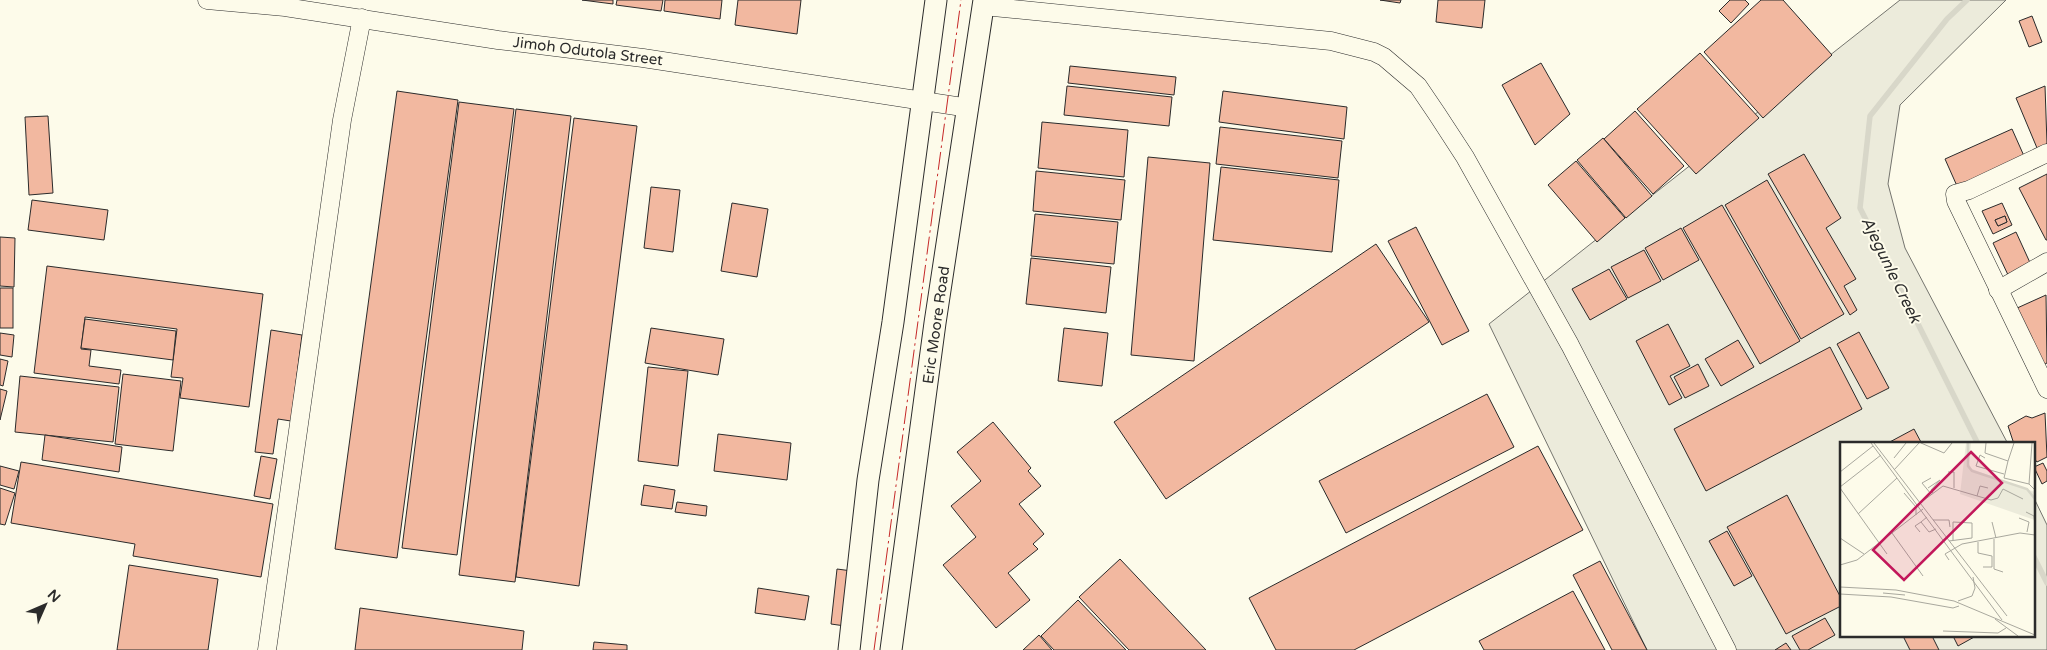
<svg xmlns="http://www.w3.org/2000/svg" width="2047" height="650" font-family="'Varela Round',sans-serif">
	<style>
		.green { fill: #ecebdb; stroke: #74746e }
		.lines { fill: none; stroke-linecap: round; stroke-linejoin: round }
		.stream { stroke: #d8d7c9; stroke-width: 5.5 }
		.building { fill: #f2b8a0; stroke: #2b2b2b; fill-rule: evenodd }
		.minor-casing { stroke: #2b2b2b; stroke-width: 19 }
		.tertiary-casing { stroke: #2b2b2b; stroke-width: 23 }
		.minor { stroke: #fdfbea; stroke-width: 18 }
		.tertiary { stroke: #fdfbea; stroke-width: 21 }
		.power { stroke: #c62828; stroke-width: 1; stroke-dasharray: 18 4 2.5 4; stroke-linecap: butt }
		.labels { text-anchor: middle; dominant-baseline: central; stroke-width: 4; stroke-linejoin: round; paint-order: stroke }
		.street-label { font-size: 15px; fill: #2b2b2b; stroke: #fdfbea }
		.water-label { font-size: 16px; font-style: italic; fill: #2b2b2b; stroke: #fdfbea }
		.inset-river { fill: none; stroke: #d8d7c9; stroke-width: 2.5 }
		.inset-road { fill: none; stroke: #a9a89e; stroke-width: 1 }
		.view { fill: #c2185b; fill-opacity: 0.15; stroke: #c2185b; stroke-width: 2.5 }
		.inset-edge { fill: none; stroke: #2b2b2b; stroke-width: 2.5 }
	</style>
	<rect width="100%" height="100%" fill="#fdfbea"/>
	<polygon class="green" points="1900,0 2006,0 1900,105 1888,184 1905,248 2008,444 1841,444 1841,636 2033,636 2033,496 2047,525 2047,650 1647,650 1489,324"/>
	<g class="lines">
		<g class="stream">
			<polyline points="1967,0 1947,19 1870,116 1860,208 1978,444"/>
			<polyline points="2033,555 2047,583"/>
		</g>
	</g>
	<g class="building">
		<polygon points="582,0 613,0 613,4"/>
		<polygon points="617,0 663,0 661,11 616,5"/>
		<polygon points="665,0 722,0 720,19 664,11"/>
		<polygon points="738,0 801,0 797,34 735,25"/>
		<polygon points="1380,0 1401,0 1400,3"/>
		<polygon points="1438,0 1485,0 1482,28 1436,22"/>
		<polygon points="1730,0 1745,0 1749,4 1731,23 1719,11"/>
		<polygon points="1761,0 1783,0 1832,55 1763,118 1704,52"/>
		<polygon points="2032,16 2042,42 2029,47 2019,21"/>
		<polygon points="1700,53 1759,118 1696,174 1637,109"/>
		<polygon points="1541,63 1570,114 1535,145 1502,85"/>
		<polygon points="1070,66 1176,77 1174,95 1068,83"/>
		<polygon points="1067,86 1172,97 1169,126 1064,115"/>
		<polygon points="2045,86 2047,144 2037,148 2016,98"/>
		<polygon points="397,91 458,100 397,558 335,549"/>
		<polygon points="1223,91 1347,107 1344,139 1219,122"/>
		<polygon points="459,102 514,109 457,555 402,548"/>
		<polygon points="516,109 571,116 515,582 459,575"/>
		<polygon points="1635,111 1684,166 1653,194 1604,139"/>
		<polygon points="48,116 53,193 29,195 25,117"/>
		<polygon points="574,118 637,126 579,586 516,577"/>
		<polygon points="1042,122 1128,130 1124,177 1038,168"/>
		<polygon points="1220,127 1342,141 1338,178 1216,164"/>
		<polygon points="2012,129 2024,156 1957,186 1945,159"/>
		<polygon points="1603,138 1652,196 1626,218 1577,160"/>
		<polygon points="1804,154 1841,218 1826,228 1856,279 1844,286 1857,310 1850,315 1768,174"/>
		<polygon points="1148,157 1210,163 1194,361 1131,355"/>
		<polygon points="1576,161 1625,218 1597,242 1548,185"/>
		<polygon points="1221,167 1339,180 1332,252 1213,240"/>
		<polygon points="1036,171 1125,180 1121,220 1033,211"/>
		<polygon points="2047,174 2047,240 2046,240 2019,188"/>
		<polygon points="1767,180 1844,314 1801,339 1725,205"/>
		<polygon points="651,187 680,190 673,252 644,248"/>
		<polygon points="32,200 108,210 104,240 28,230"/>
		<polygon points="732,203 768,209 757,277 721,271"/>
		<path d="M2002,203L2012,225L1993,234L1982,211ZM2005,216L2007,222L1998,226L1995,220Z"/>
		<polygon points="1722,205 1800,341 1760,364 1683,228"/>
		<polygon points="1035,214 1118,222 1114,264 1031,256"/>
		<polygon points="2005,216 2007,222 1998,226 1995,220"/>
		<polygon points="1416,227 1469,331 1442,345 1388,241"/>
		<polygon points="1681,228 1699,260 1663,280 1645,248"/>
		<polygon points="2016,232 2032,267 2009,277 1993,243"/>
		<polygon points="0,237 15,238 14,287 0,286"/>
		<polygon points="1376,244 1429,322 1166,499 1114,422"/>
		<polygon points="1644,250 1661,281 1628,298 1611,267"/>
		<polygon points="1031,258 1111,267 1106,313 1026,304"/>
		<polygon points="47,266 263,294 249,407 180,398 183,378 171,377 177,329 85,317 81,349 91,350 89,366 121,370 119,384 34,373"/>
		<polygon points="1609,269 1627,299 1590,320 1572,289"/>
		<rect x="0" y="288" width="13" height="40"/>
		<polygon points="2046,295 2047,363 2041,366 2015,309"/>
		<polygon points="85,319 176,331 173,360 81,348"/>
		<polygon points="1668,324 1690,366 1670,376 1682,398 1669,405 1636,341"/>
		<polygon points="651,328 724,339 718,375 645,363"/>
		<polygon points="1064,328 1108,333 1102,386 1058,381"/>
		<polygon points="271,330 302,335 291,421 278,419 273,454 255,452"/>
		<polygon points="1859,332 1889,388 1867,399 1837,344"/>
		<polygon points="0,333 14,335 12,357 0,355"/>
		<polygon points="1738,340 1754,367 1721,386 1705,359"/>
		<polygon points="1830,347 1862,409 1706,491 1674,429"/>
		<polygon points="0,359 8,361 3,386 0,385"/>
		<polygon points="1698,364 1709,386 1685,398 1674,377"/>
		<polygon points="648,367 688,371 678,466 638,461"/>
		<polygon points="123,374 181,381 173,451 115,444"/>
		<polygon points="20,376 119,387 113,442 15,432"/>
		<polygon points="0,389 7,391 0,420"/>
		<polygon points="1487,394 1514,447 1346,533 1319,481"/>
		<polygon points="2045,413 2047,457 2037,462 2033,457 2033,444 2014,444 2008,426 2026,416 2032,418"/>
		<polygon points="993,422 1031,468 1028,471 1041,486 1019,504 1044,534 1033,544 1038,549 1008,573 1030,600 996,628 943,565 976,537 951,506 981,481 957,452"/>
		<polygon points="1914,429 1922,444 1886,444"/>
		<polygon points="718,434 791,443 787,480 714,471"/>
		<polygon points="45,435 122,447 119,472 42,460"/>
		<polygon points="1538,446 1583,530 1354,650 1276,650 1249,598"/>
		<polygon points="261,456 277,459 270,499 254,496"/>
		<polygon points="21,462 273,504 261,577 133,556 135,544 11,523"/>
		<polygon points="2043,463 2047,471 2047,481 2042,484 2034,467"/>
		<polygon points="0,466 19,471 14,489 0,485"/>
		<polygon points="644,485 675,490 672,509 641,505"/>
		<polygon points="0,488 15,493 5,525 0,524"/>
		<polygon points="1787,495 1841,598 1841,606 1786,634 1727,527"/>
		<polygon points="677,502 707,506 706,516 675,512"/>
		<polygon points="1727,531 1752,576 1734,586 1709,541"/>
		<polygon points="1120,559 1206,650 1129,650 1079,597"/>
		<polygon points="1600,561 1647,650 1612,650 1573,575"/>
		<polygon points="129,565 218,579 208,650 117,650"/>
		<polygon points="837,569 852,571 845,626 831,624"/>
		<polygon points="758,588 809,596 805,620 755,613"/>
		<polygon points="1573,591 1605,650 1484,650 1479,641"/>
		<polygon points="1078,600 1126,650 1054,650 1041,636"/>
		<polygon points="360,608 524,631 522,650 355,650"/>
		<polygon points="1825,618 1835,635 1808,650 1800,650 1792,636"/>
		<polygon points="1039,635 1052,650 1023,650"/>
		<polygon points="1903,636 1932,636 1939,650 1910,650"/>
		<polygon points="1953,636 1976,636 1958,646"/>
		<polygon points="594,642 627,645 627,650 593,650"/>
		<polygon points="1786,643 1791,650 1775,650"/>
	</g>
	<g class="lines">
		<defs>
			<g id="minor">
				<polyline points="207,0 285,7 498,40 643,58 969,108"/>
				<polyline points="983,6 1331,41 1374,52 1384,57 1418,86 1437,114 1465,157 1570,345 1727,650"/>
				<polyline points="2047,153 1969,190 1955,194 1956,201 2047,389"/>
				<polyline points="1998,290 2047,262"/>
				<polyline points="267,650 342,120 362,18"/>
			</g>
			<g id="tertiary">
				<polyline points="849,650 868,480 893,322 936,0"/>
				<polyline points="891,650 935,323 984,0"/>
			</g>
		</defs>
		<use href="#minor" class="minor-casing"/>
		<use href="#tertiary" class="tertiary-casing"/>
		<use href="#minor" class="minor"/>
		<use href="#tertiary" class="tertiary"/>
		<polyline class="power" points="874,650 961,0"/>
	</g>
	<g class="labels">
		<g class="street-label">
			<text transform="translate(588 51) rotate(7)">Jimoh Odutola Street</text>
			<text transform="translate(936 325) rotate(-82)">Eric Moore Road</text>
		</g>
		<g class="water-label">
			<text transform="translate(1891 270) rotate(64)">Ajegunle Creek</text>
		</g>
	</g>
	<g transform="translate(1840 442)">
		<rect width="195" height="195" fill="#fdfbea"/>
		<path d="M126,1H131L129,22L132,27L195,50V78L120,52Z" fill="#ecebdb"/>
		<path class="inset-river" d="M128,1V24L132,29L187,47L195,57"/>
		<path class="inset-road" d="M31,1L162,178M34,1L167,174M81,1L104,11L112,1M146,1L145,11L168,19L174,1M192,1L189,42L195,48M54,16L66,1M145,16L140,13L136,24L164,32M168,19L164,36L189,42M54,28L79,1M0,30L33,4M108,30H114V46M91,36L82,41L91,52M0,45L41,13M0,46L47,112M88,46L100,38L91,48L93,51M64,51L76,65V73M137,54L140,44L148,46M80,61L103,44L151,58L158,56L163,47L183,57M186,70L194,74L195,84M18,72L57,36M87,75L81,80L89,90L96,87M179,76L189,80L187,90M93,78H109L110,85M152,80L156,96M80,90L75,84L81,80M52,91L83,134M0,96L24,112M154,97V127L163,130M109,99L132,96V81L113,80V98M138,100V111L152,114V125H143M109,118L105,112L122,102L180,91L195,93M0,123L17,118L83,67M0,145L56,148L114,159L195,193M43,151L65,153M0,152L51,155L113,166L119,164M118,159L132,154L135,146L133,135M155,177L178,194M103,189L158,191L166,186"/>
		<path class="view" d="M131,10L162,41L64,138L33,108Z"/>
		<rect width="195" height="195" class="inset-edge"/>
	</g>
	<g transform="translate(45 605) rotate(45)" stroke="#fdfbea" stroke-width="4" paint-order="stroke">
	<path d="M0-4L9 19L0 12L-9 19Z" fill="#2b2b2b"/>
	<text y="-8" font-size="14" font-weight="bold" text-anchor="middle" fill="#2b2b2b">N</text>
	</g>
</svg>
